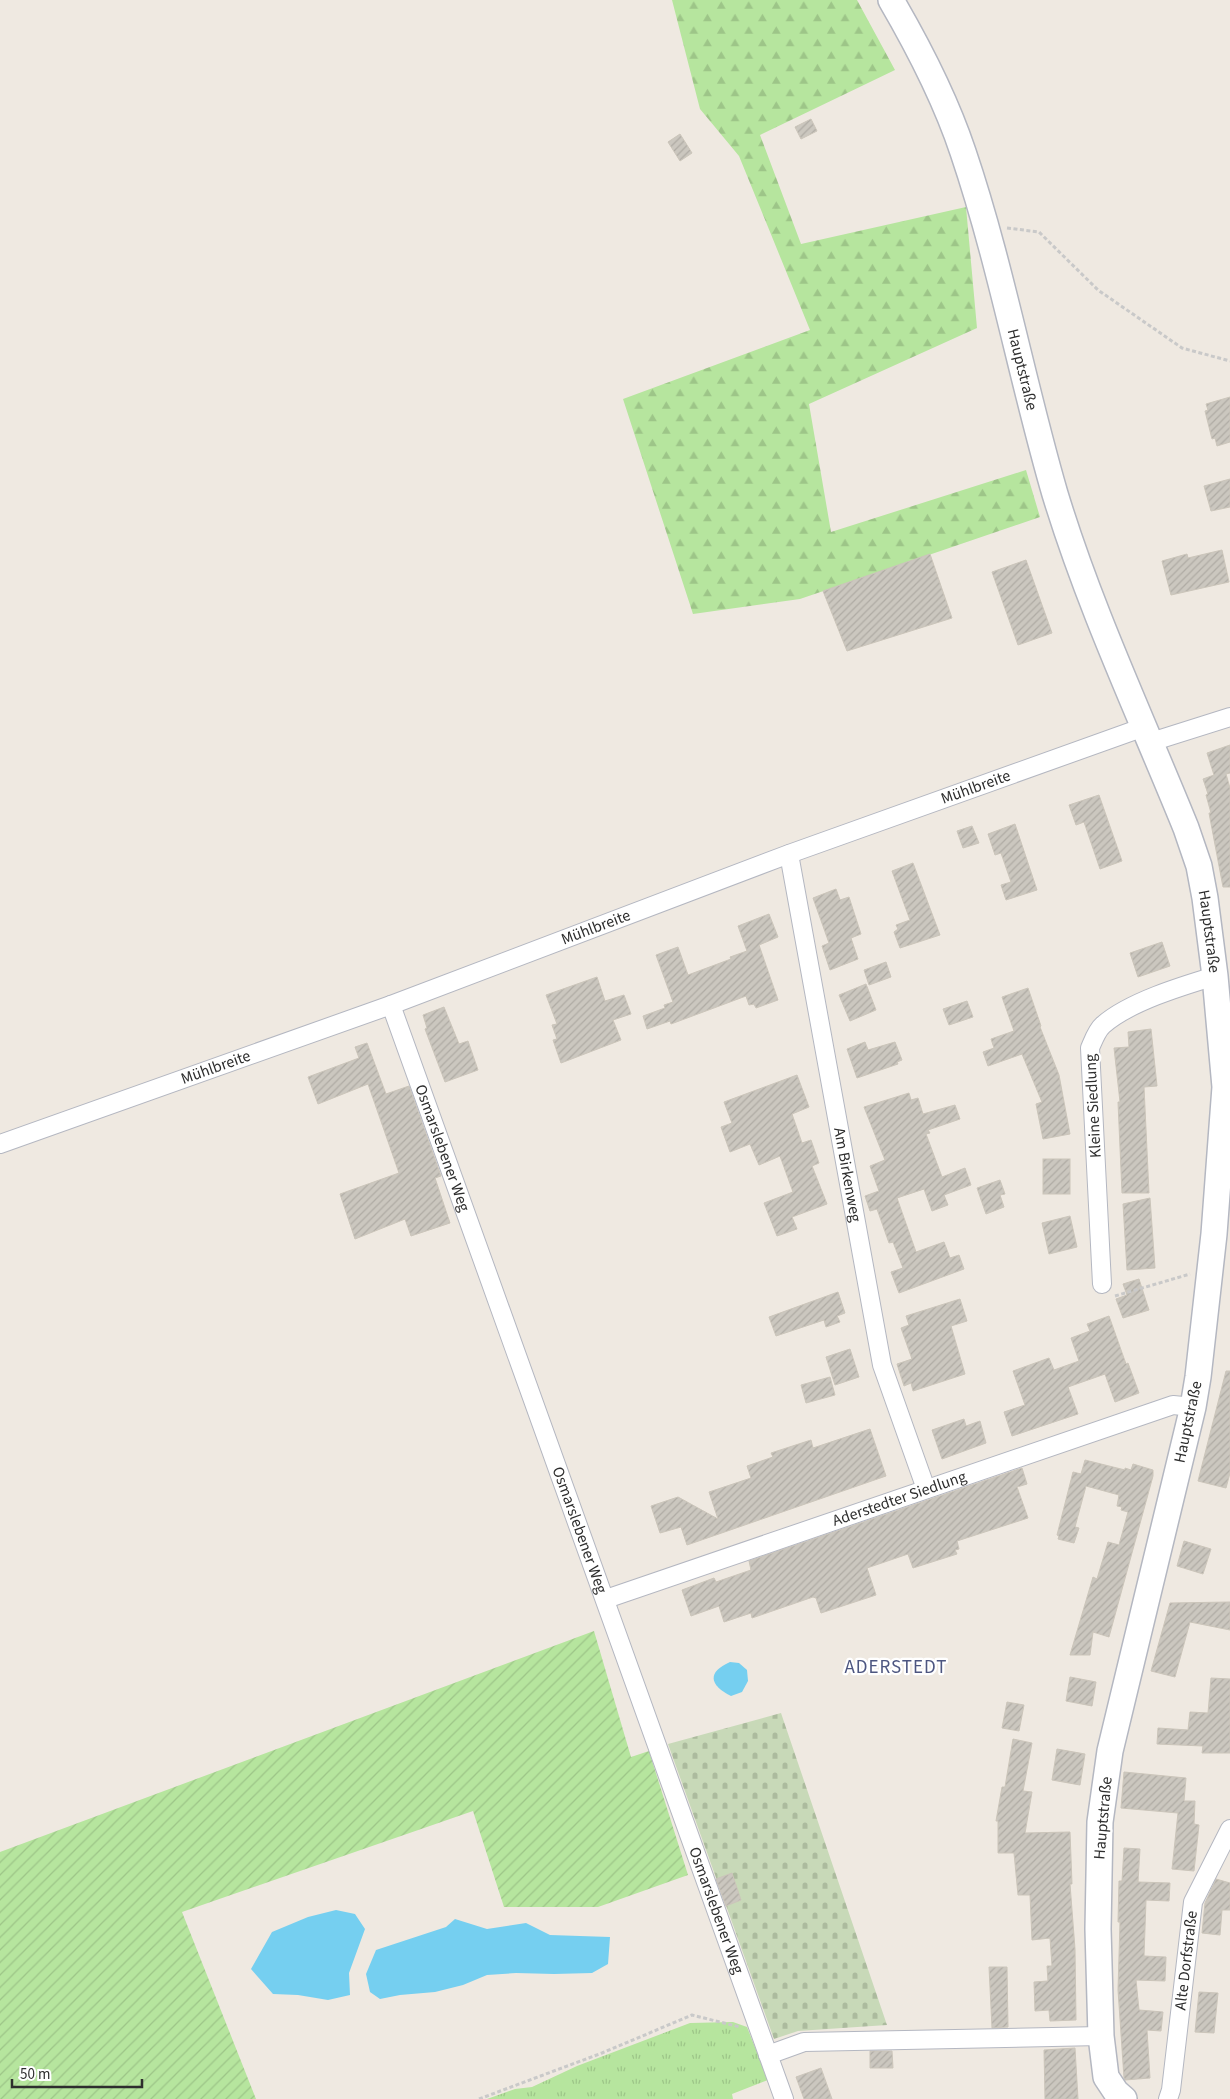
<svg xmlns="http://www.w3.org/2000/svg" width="1230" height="2099" font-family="'Source Sans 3',sans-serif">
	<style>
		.grass { fill: url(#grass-tufts) }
		.forest { fill: url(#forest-firs) }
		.cemetery { fill: url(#cemetery-stones) }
		.garden { fill: url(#garden-furrows) }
		.water { fill: #75cff0 }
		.building { fill: url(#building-hatch); stroke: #cbc5ba }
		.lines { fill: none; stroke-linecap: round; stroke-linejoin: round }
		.street-casing { stroke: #b4b7c1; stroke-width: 20 }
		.secondary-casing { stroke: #b4b7c1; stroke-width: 28 }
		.path { stroke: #c9c9c9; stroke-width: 3; stroke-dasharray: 4 2.5; stroke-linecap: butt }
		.street { stroke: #fff; stroke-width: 18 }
		.secondary { stroke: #fff; stroke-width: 25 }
		.labels { text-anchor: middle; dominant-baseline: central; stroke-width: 4.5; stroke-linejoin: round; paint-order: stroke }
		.street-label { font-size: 16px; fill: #2e2e2e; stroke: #fff }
		.quarter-label { font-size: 19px; letter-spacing: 1px; fill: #4d5680; stroke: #fff }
	</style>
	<defs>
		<pattern id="grass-tufts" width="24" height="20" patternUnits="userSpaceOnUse" patternTransform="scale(1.25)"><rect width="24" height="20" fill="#b6e59e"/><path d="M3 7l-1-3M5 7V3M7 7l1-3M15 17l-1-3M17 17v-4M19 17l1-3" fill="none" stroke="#9dc588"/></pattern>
		<pattern id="forest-firs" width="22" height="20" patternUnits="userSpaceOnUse" patternTransform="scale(1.25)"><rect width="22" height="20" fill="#b6e59e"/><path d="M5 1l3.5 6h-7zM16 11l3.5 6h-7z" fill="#9dc588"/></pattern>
		<pattern id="cemetery-stones" width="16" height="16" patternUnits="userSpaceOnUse" patternTransform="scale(1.25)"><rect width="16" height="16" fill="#c8d9b8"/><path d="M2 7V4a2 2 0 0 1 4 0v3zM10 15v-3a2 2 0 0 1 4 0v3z" fill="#acbb9e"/></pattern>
		<pattern id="garden-furrows" width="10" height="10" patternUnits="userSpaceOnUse" patternTransform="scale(1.25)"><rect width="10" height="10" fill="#b6e59e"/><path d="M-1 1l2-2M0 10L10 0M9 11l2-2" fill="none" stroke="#9dc588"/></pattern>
		<pattern id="building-hatch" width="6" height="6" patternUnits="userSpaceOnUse" patternTransform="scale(1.25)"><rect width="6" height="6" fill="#cbc7bf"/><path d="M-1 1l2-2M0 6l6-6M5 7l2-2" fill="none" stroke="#afaba4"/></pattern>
	</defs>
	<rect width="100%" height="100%" fill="#efe9e1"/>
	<polygon class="grass" points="733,2022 747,2027 768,2080 732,2094 733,2099 487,2099 515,2089 532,2087 577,2066 690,2023"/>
	<polygon class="forest" points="672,0 857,0 895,70 760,135 801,244 966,207 977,328 809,404 831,532 1026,470 1040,517 800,599 693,614 623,399 810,330 739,156 700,109"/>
	<polygon class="cemetery" points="781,1713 887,2025 798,2031 774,2039 668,1744"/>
	<polygon class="garden" points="594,1631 631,1757 649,1751 688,1875 598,1907 504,1907 473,1811 182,1912 256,2099 0,2099 0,1852"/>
	<g class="water">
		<path d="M730,1662L739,1663L747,1670L748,1681L742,1692L731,1696C709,1685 707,1672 730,1662Z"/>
		<polygon points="336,1910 355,1914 365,1929 349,1973 350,1995 328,2000 298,1995 273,1994 251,1969 272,1932 308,1917"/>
		<polygon points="455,1919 487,1929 526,1923 550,1935 610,1937 608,1964 592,1973 554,1974 516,1973 487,1975 463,1985 435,1992 400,1995 380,1999 370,1992 366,1974 376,1950 446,1927"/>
	</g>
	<g class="building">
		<polygon points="811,119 817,131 801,139 795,127"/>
		<polygon points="680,134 692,153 680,161 668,142"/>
		<polygon points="1230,397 1230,442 1217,446 1215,438 1212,439 1205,411 1208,410 1206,404"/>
		<polygon points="1230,479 1230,507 1211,511 1204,486"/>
		<polygon points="1222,550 1229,582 1171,595 1162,561 1187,554 1188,558"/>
		<polygon points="930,554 952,618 847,651 823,591"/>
		<polygon points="1026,560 1052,633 1018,645 992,572"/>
		<polygon points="1230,745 1230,773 1226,774 1230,788 1230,887 1223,887 1209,813 1211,813 1206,795 1208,794 1203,779 1214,775 1207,753"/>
		<polygon points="1099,795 1122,861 1100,869 1084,822 1076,825 1069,805"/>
		<polygon points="1015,824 1037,890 1006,900 1001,885 1011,882 1001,853 995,855 988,834"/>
		<polygon points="972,826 979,843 963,848 957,831"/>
		<polygon points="913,863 940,935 900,948 894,932 898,929 896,925 910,920 892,871"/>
		<polygon points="836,889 840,900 849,897 861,934 851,938 858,959 830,970 822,946 829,943 813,898"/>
		<polygon points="769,914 778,937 759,945 778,1000 756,1008 754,1004 749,1005 746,996 671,1024 670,1021 647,1029 643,1016 665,1008 664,1005 673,1002 656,955 678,947 688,975 731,959 730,957 747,951 738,926"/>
		<polygon points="1162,942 1170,966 1138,977 1130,953"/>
		<polygon points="886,962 891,977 869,985 864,970"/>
		<polygon points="597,977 605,1001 624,995 631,1014 613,1020 621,1040 561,1063 553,1040 557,1039 552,1025 557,1024 546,995"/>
		<polygon points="866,984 876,1010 850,1021 839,995"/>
		<polygon points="1028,988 1041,1026 1040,1027 1059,1075 1070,1134 1043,1139 1036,1104 1042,1102 1022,1054 988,1066 983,1052 994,1048 991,1039 1014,1031 1002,997"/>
		<polygon points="967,1001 973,1017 949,1025 943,1009"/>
		<polygon points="444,1007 459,1044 468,1041 478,1070 445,1082 425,1029 427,1028 423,1015"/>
		<polygon points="1151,1029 1157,1086 1144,1087 1149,1193 1122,1193 1118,1102 1120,1102 1114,1048 1129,1047 1128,1032"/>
		<polygon points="865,1042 868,1050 895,1042 902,1060 897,1062 898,1064 857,1078 847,1049"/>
		<polygon points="367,1043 386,1094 409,1086 441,1176 435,1178 450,1223 411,1236 405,1219 355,1239 340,1194 399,1173 368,1084 318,1104 308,1077 359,1058 355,1047"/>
		<polygon points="797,1075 809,1107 792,1114 802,1143 811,1140 819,1163 812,1166 827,1204 792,1217 797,1229 777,1236 764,1203 793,1192 780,1156 759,1165 750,1144 730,1152 721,1127 732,1123 724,1102"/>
		<polygon points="909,1093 911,1100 918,1098 923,1114 955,1105 960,1119 928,1130 930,1133 926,1134 942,1177 965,1168 971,1185 944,1195 948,1205 932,1211 924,1189 897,1198 916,1252 944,1242 950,1258 959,1255 964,1269 899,1293 891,1272 903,1268 893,1242 889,1243 877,1209 870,1211 865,1196 879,1191 870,1166 885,1160 864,1107"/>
		<rect x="1043" y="1159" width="27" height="35"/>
		<polygon points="1000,1180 1005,1194 1000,1195 1004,1207 986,1214 977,1188"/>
		<polygon points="1150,1198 1155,1268 1127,1270 1123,1204"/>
		<polygon points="1070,1216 1077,1247 1049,1254 1042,1223"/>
		<polygon points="1139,1279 1149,1310 1123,1318 1116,1299 1127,1295 1123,1284"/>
		<polygon points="838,1292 845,1313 837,1316 840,1322 826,1327 824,1320 776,1336 769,1317"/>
		<polygon points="960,1299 967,1321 951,1326 965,1374 913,1391 911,1383 904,1386 897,1364 912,1359 901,1328 909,1325 906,1316"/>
		<polygon points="1109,1316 1126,1364 1128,1363 1139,1393 1115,1402 1105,1374 1068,1387 1078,1414 1012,1436 1004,1412 1025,1405 1013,1371 1049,1358 1054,1370 1079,1361 1071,1338 1090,1331 1087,1324"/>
		<polygon points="850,1349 859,1377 835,1385 826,1357"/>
		<polygon points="1226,1371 1230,1371 1230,1473 1226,1488 1198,1481"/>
		<polygon points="830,1377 835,1395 806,1403 801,1385"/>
		<polygon points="964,1419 966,1426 980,1421 986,1443 942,1459 932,1430"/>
		<polygon points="870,1429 886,1476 687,1545 681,1527 660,1533 651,1506 678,1497 718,1519 709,1492 751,1478 747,1466 773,1457 771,1453 811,1440 813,1448"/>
		<polygon points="1085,1460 1125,1470 1125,1468 1131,1470 1133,1464 1153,1470 1153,1476 1109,1637 1093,1632 1090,1655 1070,1655 1093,1577 1097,1579 1108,1542 1119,1545 1128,1512 1121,1510 1122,1507 1117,1506 1119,1495 1086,1486 1075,1527 1079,1528 1074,1543 1058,1539 1059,1536 1057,1535 1073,1472 1081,1474"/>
		<polygon points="1022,1468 1027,1484 1017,1487 1028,1518 957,1541 959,1549 955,1550 957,1554 913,1568 908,1554 867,1568 876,1595 821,1613 816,1598 813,1597 752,1618 751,1613 724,1622 719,1606 691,1616 682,1590 714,1578 716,1582 751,1570 749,1561"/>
		<polygon points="1184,1541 1211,1549 1203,1574 1177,1566"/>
		<polygon points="1230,1602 1230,1630 1190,1622 1175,1677 1151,1671 1170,1603"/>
		<polygon points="1070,1677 1096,1682 1092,1706 1066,1701"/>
		<polygon points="1211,1678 1230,1679 1230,1753 1202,1753 1203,1746 1157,1744 1158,1728 1188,1730 1190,1712 1208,1713"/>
		<polygon points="1007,1702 1024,1705 1019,1731 1002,1728"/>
		<polygon points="1013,1739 1032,1743 1023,1791 1032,1792 1025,1833 1070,1832 1072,1884 1070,1884 1075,1949 1076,2020 1050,2021 1049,2010 1035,2011 1034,1982 1048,1981 1047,1966 1052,1966 1050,1938 1032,1940 1030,1895 1018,1895 1014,1853 998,1853 998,1821 996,1821 1002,1787 1005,1787"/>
		<polygon points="1057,1749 1085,1754 1080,1785 1052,1780"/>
		<polygon points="1124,1772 1186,1778 1184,1801 1195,1801 1194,1824 1199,1825 1194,1871 1172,1869 1178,1813 1121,1808"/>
		<polygon points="1124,1848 1140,1849 1138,1882 1170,1883 1169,1901 1146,1900 1144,1956 1166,1957 1165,1981 1136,1980 1139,2010 1163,2012 1161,2031 1147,2030 1150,2078 1125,2080 1124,2078 1118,1990 1120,1922 1118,1922 1119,1881 1122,1881"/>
		<polygon points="732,1873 741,1900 726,1906 716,1879"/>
		<polygon points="1216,1879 1230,1883 1230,1910 1222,1910 1220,1935 1202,1933 1205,1903"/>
		<polygon points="989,1967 1007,1967 1008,2027 992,2028"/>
		<polygon points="1199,1992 1218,1993 1214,2033 1195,2032"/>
		<polygon points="1075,2048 1078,2099 1045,2099 1044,2050"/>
		<polygon points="870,2051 892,2051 893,2068 870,2068"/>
		<polygon points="821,2068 832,2099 804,2099 796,2077"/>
	</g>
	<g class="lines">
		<defs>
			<g id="street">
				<polyline points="1151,742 1230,717"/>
				<path id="s1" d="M789,854L882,1365L926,1489"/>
				<path id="s2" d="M391,1005L784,2099"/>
				<path id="s3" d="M0,1144L391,1005L789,854L1144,727"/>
				<path d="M1102,1284L1090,1048C1093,1041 1097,1030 1103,1025C1129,1002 1182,986 1215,976"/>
				<path id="s4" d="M606,1599L1173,1405L1193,1407"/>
				<polyline points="768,2055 804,2042 1101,2036"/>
				<path id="s5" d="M1168,2099L1171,2090L1193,1902L1230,1829"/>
			</g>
			<g id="secondary">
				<path id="s6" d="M891,0C919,48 945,98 963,152C1001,264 1022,381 1055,494C1090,609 1141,717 1186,828L1199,866L1205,898L1215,976L1225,1087L1214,1234L1198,1377L1193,1407L1110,1751L1100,1822L1098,1929L1101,2036L1106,2077L1116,2092L1124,2099"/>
			</g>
		</defs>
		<use href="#street" class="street-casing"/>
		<use href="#secondary" class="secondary-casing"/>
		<g class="path">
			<polyline points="1007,228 1039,232 1098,290 1182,348 1230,361"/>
			<polyline points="1115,1296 1190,1274"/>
			<polyline points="479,2099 602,2053 692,2015 740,2027"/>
		</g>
		<use href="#street" class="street"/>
		<use href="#secondary" class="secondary"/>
	</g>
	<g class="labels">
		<g class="street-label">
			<text stroke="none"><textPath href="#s6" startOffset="394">Hauptstraße</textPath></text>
			<text stroke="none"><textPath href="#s3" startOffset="1039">Mühlbreite</textPath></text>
			<text stroke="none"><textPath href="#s3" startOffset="634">Mühlbreite</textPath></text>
			<text stroke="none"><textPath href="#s6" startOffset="988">Hauptstraße</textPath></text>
			<text stroke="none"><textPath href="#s3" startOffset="229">Mühlbreite</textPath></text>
			<text transform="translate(1093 1106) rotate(-93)">Kleine Siedlung</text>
			<text stroke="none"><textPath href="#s2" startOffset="152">Osmarslebener Weg</textPath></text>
			<text stroke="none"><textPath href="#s1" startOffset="326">Am Birkenweg</textPath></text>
			<text transform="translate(1188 1422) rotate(-78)">Hauptstraße</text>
			<text stroke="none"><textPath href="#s4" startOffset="310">Aderstedter Siedlung</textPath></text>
			<text stroke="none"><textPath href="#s2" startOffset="558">Osmarslebener Weg</textPath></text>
			<text transform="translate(1103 1818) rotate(-85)">Hauptstraße</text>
			<text stroke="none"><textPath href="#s2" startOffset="962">Osmarslebener Weg</textPath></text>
			<text stroke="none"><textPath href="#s5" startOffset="140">Alte Dorfstraße</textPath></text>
		</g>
		<g class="quarter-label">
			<text x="896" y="1667">ADERSTEDT</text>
		</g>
	</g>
	<path d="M12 2079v8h130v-8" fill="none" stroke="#2e2e2e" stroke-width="2.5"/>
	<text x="20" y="2079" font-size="15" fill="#2e2e2e" stroke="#ffffff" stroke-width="4" paint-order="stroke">50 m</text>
</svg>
